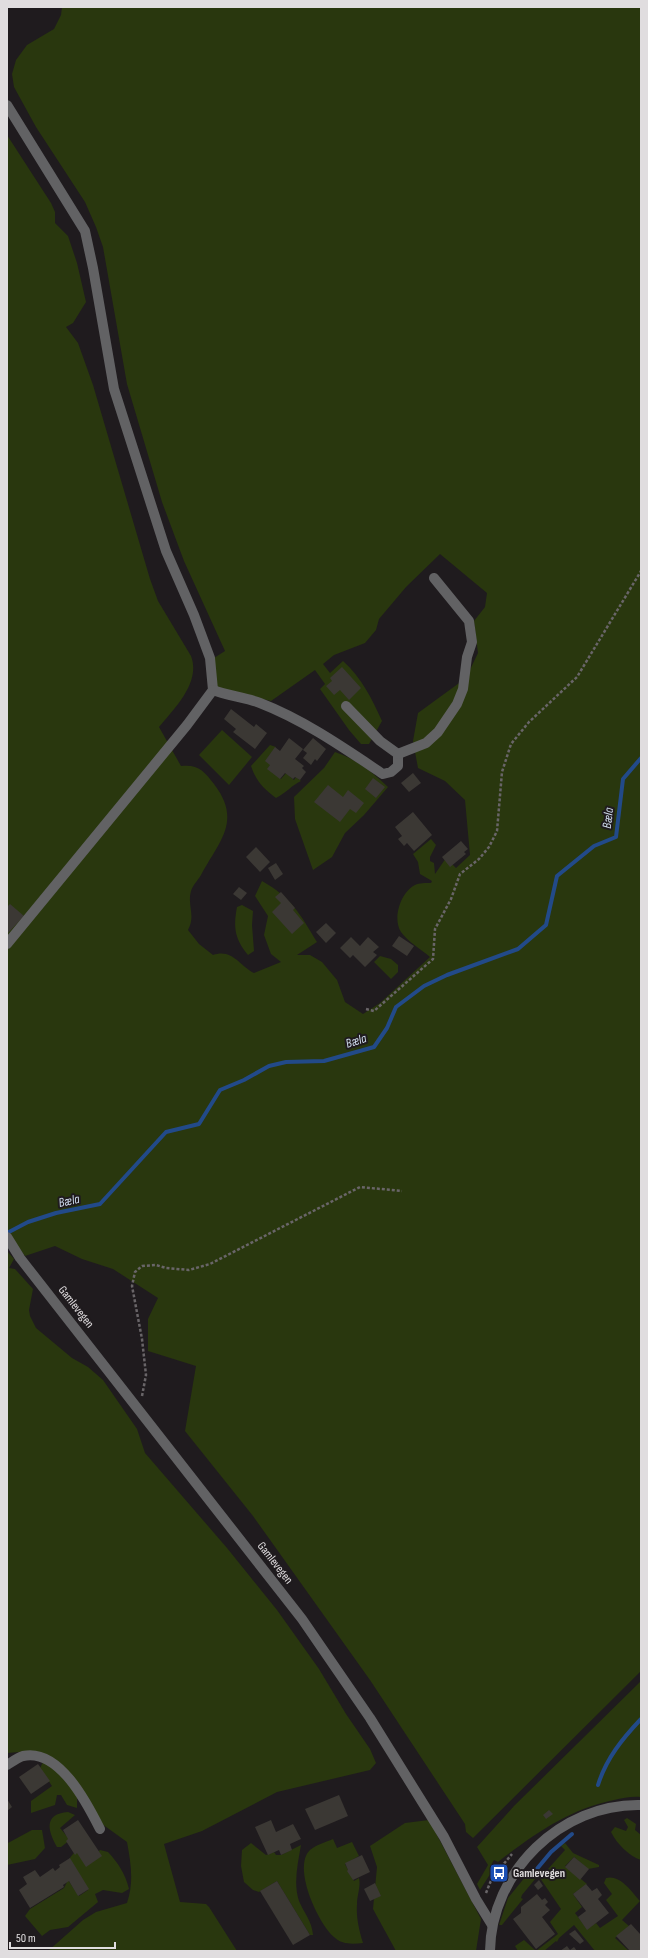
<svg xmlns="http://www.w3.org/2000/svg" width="648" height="1958" font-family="'Sofia Sans Condensed',sans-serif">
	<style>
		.green { fill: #29370e }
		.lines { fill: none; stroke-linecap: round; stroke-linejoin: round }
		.stream { stroke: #224a89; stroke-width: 4 }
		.building { fill: #3b3834 }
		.path { stroke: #696568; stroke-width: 2.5; stroke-dasharray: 3 2; stroke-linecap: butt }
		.minor { stroke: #626264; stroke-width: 10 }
		.labels { text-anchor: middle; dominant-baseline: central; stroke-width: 4; stroke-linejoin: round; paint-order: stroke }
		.street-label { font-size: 12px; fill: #e0dddf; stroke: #1f1b1e }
		.poi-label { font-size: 12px; font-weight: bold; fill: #e0dddf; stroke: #1f1b1e; text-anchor: start }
		.water-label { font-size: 13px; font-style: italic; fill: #d0dcee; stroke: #1f1b1e }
	</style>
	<rect width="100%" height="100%" fill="#1f1b1e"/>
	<g class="green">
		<path d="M62,7H641V1671L473,1838L466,1832L465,1824L370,1680L253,1516L185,1431L196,1366L148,1351V1319L158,1298L113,1269L82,1259L55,1246L25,1256L7,1232V135L51,203L55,212V223L68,236L77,263L86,302L73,323L66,327L78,343L93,385L150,579L158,601L191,656C201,682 175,708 159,727L181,766C198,764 204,771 214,784C242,821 220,840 201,875C198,880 193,885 191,891C187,906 196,915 188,930L199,944L213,955C232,948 240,966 254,973L281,962L271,954L264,935L268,916L255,896L262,881C292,898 300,914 317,942L297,955H310L322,962L337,980L345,1002L363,1014L380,1003L430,957C421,949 408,942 401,932C392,918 401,892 415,885C419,883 426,883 431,883L432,881L420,874L418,862L413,854L431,839L436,845L430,857V861L434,863L435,874L446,858L456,868L470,855L465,800L445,781L418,768L413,741L418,713L466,678L478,653L474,621L485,607L487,593L440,554L406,587L379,619L376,630L365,643L334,655L323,664L330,673L343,661C362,678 372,699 382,721L369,744H361L349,730L320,689L325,684L315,670L271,701L216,688L214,658L225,651L184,561L162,502L127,384L103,247L96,227L85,202L36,127L14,87L12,74L16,60L27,45L54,29L61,15Z"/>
		<polygon points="222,730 252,757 229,785 199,755"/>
		<path d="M270,745L276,747L268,757L273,761L268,768L281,779L286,773L294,780L296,777L301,781C292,785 286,793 276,798C264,789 256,781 251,766Z"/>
		<path d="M335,752C356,759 372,772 388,787L364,815L345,833L332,857L313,870L295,819L294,797L324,768Z"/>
		<path d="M242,905L253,911L252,925L254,951L248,955C235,939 233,928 237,907Z"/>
		<polygon points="380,956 391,959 398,965 398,972 391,979 374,962"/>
		<path d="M7,1251L14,1259L9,1268L15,1269L33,1289L29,1310L30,1316L36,1328L72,1358L88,1367L103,1380L137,1429L145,1453L227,1548L277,1610L319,1669L346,1714L370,1749L376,1763L370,1770L277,1792L202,1831L164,1844L180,1902L206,1904L209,1907L237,1951H48L83,1920L96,1912L127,1903C134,1882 131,1864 127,1842L102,1824L77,1796V1808L67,1805L61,1795H57L55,1805L31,1813V1801L52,1786L40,1768L43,1762L52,1760L31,1751L7,1753Z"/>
		<path d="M641,1681V1797C632,1796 623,1798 614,1800C569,1809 533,1835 498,1862L494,1860L491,1865L494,1868L480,1890L477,1884L488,1865L477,1847L514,1806Z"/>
		<path d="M68,1812L75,1815L60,1828L70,1840L61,1847H57C48,1831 43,1814 68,1812Z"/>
		<path d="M627,1818L636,1824L635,1830L641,1835V1860C629,1856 617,1844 611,1832L615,1827L626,1831L628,1827L624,1820Z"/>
		<polygon points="429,1820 481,1919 476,1951 396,1951 373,1909 377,1867 370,1846 405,1823"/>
		<polygon points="32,1830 42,1830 45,1848 35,1859 7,1865 8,1843"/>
		<path d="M333,1839L337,1848L352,1842L359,1856L345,1864L354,1881L359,1878C361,1887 357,1895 357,1904C356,1917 359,1930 363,1943C353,1944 342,1945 334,1937C318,1923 292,1867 310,1850C316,1845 326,1842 333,1839Z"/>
		<path d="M251,1843L266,1855L274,1852L276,1855H281L301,1845C298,1863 293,1883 299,1901C304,1913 312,1921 313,1935H310L277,1881L259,1892L253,1890L244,1882L241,1866L242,1850Z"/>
		<path d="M565,1843L573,1853L599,1865V1867L588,1869L574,1857L565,1866L587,1884L573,1894L582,1907L575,1913L587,1929L596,1923L600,1928L618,1916L606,1900L612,1894L604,1883L606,1878C620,1874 632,1892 640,1901L622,1920L629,1926L615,1938L629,1951H595L574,1925L559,1938L557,1942L556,1941L544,1951H518L515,1946L524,1940L536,1951L558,1934L550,1922L561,1909L540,1878L565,1850L561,1846Z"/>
		<path d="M77,1849L87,1861L100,1850L108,1852C118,1863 125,1873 129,1889L122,1893L103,1890L95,1894L98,1902L68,1927L50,1930L42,1936L25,1916L30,1909L64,1888L68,1880L79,1896L88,1890L69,1859Z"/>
		<polygon points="530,1871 536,1878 522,1895 521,1898 523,1899 502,1925 499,1925 508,1898"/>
	</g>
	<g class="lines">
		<g class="stream">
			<polyline points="7,1233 28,1222 56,1213 100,1204 166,1132 199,1124 220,1090 244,1080 269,1066 286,1062 324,1061 374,1047 387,1028 396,1007 424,986 447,975 518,949 546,925 557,876 594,846 616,837 623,779 641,758"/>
			<path d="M598,1785C606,1759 622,1739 641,1719"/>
			<polyline points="536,1870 551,1852 572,1834"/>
		</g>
	</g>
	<g class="building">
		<polygon points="342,667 361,688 349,700 340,690 334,695 326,686 332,681 330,678"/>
		<polygon points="231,709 254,727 256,724 267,733 255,749 233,732 236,729 224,719"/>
		<polygon points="289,738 303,749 295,759 304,766 302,768 306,772 300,780 295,777 293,779 285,773 280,779 267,769 270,765 265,761 275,747 280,751"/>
		<polygon points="313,738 326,749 317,761 315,759 311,765 303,758 307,753 303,750"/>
		<polygon points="413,773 421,783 409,792 401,783"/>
		<polygon points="373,778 385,787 376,798 365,789"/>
		<polygon points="328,785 343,797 348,790 364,803 356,813 350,809 340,822 314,802"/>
		<polygon points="413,812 432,835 414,851 407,843 404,846 398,839 402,836 395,827"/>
		<polygon points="461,841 468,849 464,852 466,854 450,867 442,857"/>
		<polygon points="256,847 270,862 260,872 246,857"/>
		<polygon points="276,863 283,874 275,880 268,868"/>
		<polygon points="239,887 247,893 241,900 233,894"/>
		<polygon points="281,892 295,908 293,910 304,923 292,934 272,912 281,903 275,897"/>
		<polygon points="10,904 24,916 7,934 7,907"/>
		<polygon points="326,923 336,933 326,943 316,932"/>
		<polygon points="399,936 414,946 407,956 392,946"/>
		<polygon points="351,937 360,946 368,937 379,947 373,952 377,955 365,967 353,955 350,958 340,948"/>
		<polygon points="38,1764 50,1781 31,1794 19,1777"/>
		<polygon points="339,1795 348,1816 315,1830 305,1809"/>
		<polygon points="7,1799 12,1807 7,1811"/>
		<polygon points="549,1810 553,1814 546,1819 543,1815"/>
		<polygon points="78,1820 102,1856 86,1867 77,1853 75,1855 66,1841 68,1839 63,1830"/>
		<polygon points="271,1820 276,1832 293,1824 301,1839 290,1844 292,1850 281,1855 279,1850 268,1855 255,1827"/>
		<polygon points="362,1855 370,1872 353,1880 347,1871 348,1870 345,1863"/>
		<polygon points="574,1857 589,1869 580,1880 565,1867"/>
		<polygon points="70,1858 89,1889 78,1896 69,1881 63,1885 64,1887 30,1908 19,1890 27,1884 23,1877 35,1870 40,1877 53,1868 55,1871 60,1867 59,1865"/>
		<polygon points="539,1880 543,1886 538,1890 534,1885"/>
		<polygon points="277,1881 310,1935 293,1945 260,1891"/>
		<polygon points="375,1883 381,1896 370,1901 364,1889"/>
		<polygon points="586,1884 592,1891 597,1888 602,1895 598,1899 609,1913 587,1930 578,1917 586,1911 573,1894"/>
		<polygon points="537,1894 542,1900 545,1898 548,1902 545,1905 550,1910 542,1917 555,1934 536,1949 513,1919 521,1913 521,1907"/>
		<polygon points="631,1924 641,1935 641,1951 630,1951 616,1936"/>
		<polygon points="575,1930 584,1941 580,1944 569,1934"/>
		<polygon points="567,1946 570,1950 574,1947 577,1951 560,1951"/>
	</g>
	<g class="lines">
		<g class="path">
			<polyline points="366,1009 374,1011 433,959 435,929 451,899 460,874 479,859 489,847 497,831 502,772 511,744 529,722 577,677 641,571"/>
			<polyline points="142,1396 146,1375 142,1339 132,1286 135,1272 142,1266 156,1265 166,1268 189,1270 210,1264 360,1187 402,1191"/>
			<polyline points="486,1893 492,1878 512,1854"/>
		</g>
		<g class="minor">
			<polyline points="7,105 85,231 93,268 114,389 166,551 194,615 210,658 213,690 187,725 7,944"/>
			<path d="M213,690C228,696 245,697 260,703C304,720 344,748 383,774L391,772L398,766V754L380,741L346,706"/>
			<polyline points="398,754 426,743 438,732 457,704 463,689 467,657 472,642 469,621 434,578"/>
			<polyline points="7,1237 20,1258 302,1619 370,1718 444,1837 476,1899 492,1925"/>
			<path d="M7,1765C12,1762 17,1758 23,1756C59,1748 87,1803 100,1829"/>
			<path d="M490,1951C491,1872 561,1803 641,1805"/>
		</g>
	</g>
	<defs>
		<symbol id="bus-square" viewBox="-11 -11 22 22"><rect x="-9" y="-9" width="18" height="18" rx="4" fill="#1a4fb4" stroke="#1f1b1e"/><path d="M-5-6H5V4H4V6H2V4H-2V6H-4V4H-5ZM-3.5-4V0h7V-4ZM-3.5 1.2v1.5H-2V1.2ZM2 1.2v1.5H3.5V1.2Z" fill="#fff"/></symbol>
	</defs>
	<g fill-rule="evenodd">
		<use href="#bus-square" x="488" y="1862" width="22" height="22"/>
	</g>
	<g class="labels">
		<g class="street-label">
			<text transform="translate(76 1307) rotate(52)">Gamlevegen</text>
			<text transform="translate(275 1563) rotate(52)">Gamlevegen</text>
		</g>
		<g class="poi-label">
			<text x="513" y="1873">Gamlevegen</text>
		</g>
		<g class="water-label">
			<text transform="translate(608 818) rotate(-83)">Bæla</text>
			<text transform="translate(356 1041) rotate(-18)">Bæla</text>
			<text transform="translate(69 1201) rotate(-12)">Bæla</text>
		</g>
	</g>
	<rect width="648" height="1958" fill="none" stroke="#e0dddf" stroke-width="16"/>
	<path d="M10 1942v6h105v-6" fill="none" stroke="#e0dddf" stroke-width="2"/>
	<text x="16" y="1942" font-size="12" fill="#e0dddf" stroke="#1f1b1e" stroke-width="3" paint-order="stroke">50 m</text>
</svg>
